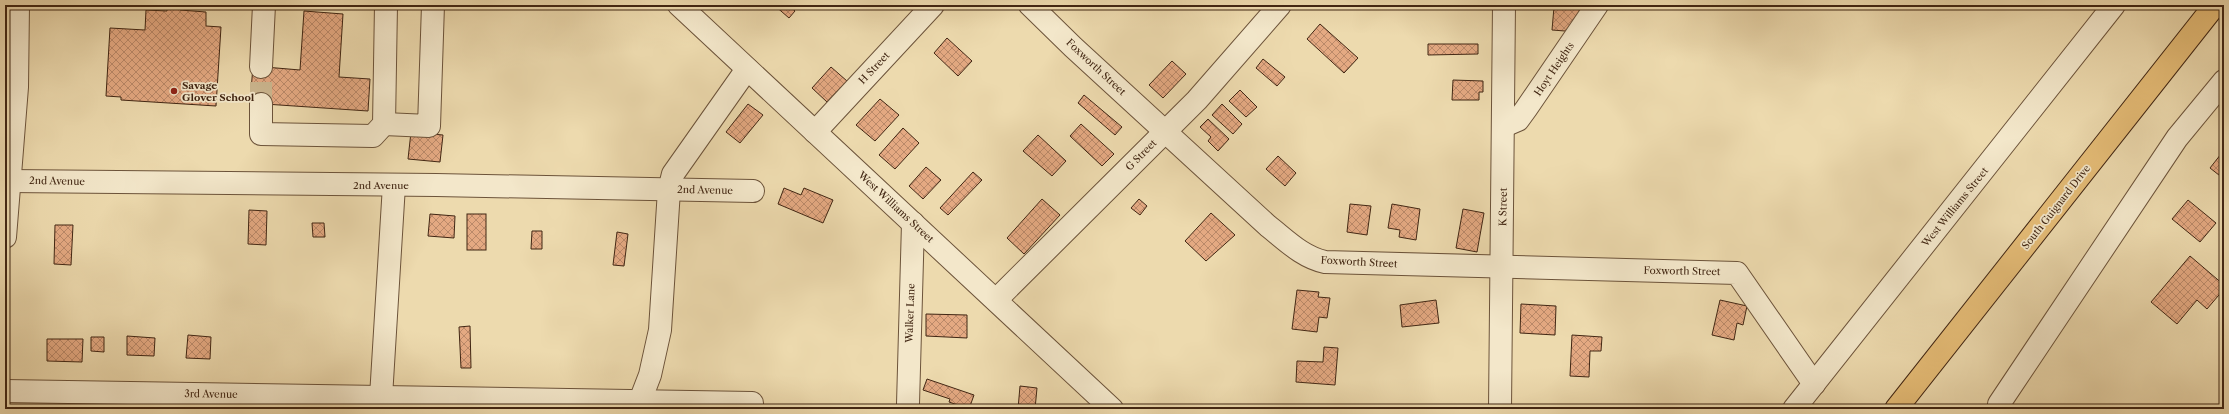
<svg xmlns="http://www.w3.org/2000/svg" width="2229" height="414" font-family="'Libre Caslon Text',serif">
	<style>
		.building { fill: url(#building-cross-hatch); stroke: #412613 }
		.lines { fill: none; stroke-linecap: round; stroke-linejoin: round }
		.minor-tunnel { stroke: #cbb68f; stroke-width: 22; stroke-dasharray: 22 11; stroke-linecap: butt }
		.minor-casing { stroke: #6c533a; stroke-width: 24 }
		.highway-casing { stroke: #412613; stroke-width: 24 }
		.minor { stroke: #f3e7ca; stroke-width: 22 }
		.highway { stroke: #e6bd77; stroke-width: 22 }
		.poi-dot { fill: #8f2418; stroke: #f3e7ca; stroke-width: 1.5 }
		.labels { text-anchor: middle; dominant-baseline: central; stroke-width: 3.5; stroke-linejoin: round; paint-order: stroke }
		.street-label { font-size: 10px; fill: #412613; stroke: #f3e7ca }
		.poi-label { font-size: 10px; font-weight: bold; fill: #412613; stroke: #f3e7ca; text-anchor: start }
	</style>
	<defs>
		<pattern id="building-cross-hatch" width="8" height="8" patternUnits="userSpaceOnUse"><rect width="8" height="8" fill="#e4a982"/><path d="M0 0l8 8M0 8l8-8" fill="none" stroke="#ba8969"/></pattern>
	</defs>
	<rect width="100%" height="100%" fill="#eddaae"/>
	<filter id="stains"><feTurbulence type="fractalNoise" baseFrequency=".005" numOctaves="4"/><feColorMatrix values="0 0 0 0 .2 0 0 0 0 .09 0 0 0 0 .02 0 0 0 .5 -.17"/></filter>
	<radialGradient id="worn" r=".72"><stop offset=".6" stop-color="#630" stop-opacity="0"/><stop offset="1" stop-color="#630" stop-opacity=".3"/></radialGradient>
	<g class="building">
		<polygon points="167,5 181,5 180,10 206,12 206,26 221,27 216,106 121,100 121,97 106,96 110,28 145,30 146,10 167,11"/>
		<polygon points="774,5 788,5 795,11 789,18"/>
		<polygon points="1554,7 1580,9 1578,32 1552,30"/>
		<polygon points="304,11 343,14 339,77 370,79 368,111 250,103 253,66 300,70"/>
		<polygon points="1320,24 1358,58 1344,73 1307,39"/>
		<polygon points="947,38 972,61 958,76 934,53"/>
		<polygon points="1428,44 1478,44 1478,54 1428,55"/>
		<polygon points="1263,59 1285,77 1277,86 1256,68"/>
		<polygon points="1172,61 1186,74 1163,98 1149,85"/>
		<polygon points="831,67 847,81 827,102 812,88"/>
		<polygon points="1453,80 1483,81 1483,92 1479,92 1479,100 1452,100"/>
		<polygon points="1240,90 1257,107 1246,117 1229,101"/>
		<polygon points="1084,95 1122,127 1115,135 1078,103"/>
		<polygon points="880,99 899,115 875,141 856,125"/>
		<polygon points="748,104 763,115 740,143 726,132"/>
		<polygon points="1222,104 1242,124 1233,134 1212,115"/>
		<polygon points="1208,119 1229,139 1218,151 1208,141 1211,137 1200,127"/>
		<polygon points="1081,124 1114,154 1102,166 1070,136"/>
		<polygon points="903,128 919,143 895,169 879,155"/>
		<polygon points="411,132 443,135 440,162 408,159"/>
		<polygon points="1038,135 1066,161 1052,176 1023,151"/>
		<polygon points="2221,154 2224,156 2224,179 2210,168"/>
		<polygon points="1278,156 1296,173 1285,186 1266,169"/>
		<polygon points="926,167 941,180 923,199 909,186"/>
		<polygon points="973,172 982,180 948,215 940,208"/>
		<polygon points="784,188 801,195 804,188 833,200 823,223 778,204"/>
		<polygon points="1042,199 1060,215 1024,254 1007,238"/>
		<polygon points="1139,199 1147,206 1140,215 1131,208"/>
		<polygon points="2188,200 2216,223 2200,242 2172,219"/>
		<polygon points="1350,204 1371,206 1367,235 1347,232"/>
		<polygon points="1392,204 1420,209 1416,240 1399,237 1400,230 1388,228"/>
		<polygon points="1463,209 1484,213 1477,252 1456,248"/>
		<polygon points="249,210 267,211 266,245 248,244"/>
		<polygon points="1211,213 1235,235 1206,261 1185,241"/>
		<polygon points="430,214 455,216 454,238 428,236"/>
		<rect x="467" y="214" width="19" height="36"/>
		<polygon points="312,223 324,223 325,237 313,237"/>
		<polygon points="55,225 73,225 71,265 54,264"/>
		<polygon points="532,231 542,231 542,249 531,249"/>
		<polygon points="617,232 628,234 624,266 613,265"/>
		<polygon points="2190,256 2224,285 2224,289 2207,309 2197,300 2177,324 2151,302"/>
		<polygon points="1297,290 1319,292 1318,297 1330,298 1327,318 1319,317 1317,332 1292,329"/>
		<polygon points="1436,300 1439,323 1402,327 1400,305"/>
		<polygon points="1720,300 1747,306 1743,325 1737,323 1734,340 1712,335"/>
		<polygon points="1521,304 1556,306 1555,335 1520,333"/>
		<polygon points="926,314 967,315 967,338 926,336"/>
		<polygon points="470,326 471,368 461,368 459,327"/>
		<polygon points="188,335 211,337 210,359 186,358"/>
		<polygon points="1572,335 1602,337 1601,351 1590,351 1589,377 1570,376"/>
		<polygon points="127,336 155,338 154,356 127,355"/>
		<polygon points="91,337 104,337 104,352 91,351"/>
		<polygon points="47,339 83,339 82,362 47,361"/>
		<polygon points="1324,347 1338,348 1335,385 1296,382 1297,361 1323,362"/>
		<polygon points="927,379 974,395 969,409 949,402 950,399 923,390"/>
		<polygon points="1020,386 1037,388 1035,409 1018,409"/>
	</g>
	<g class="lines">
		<polyline class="minor-tunnel" points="261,104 261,67"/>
		<defs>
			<g id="minor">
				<polyline points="679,5 1112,409"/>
				<path d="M1030,5L1073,47L1268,226C1286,240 1302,257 1325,262L1737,273L1814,384"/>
				<polyline points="261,67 264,5"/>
				<polyline points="261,104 261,134 373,136 384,124 386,5"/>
				<polyline points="384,124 429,126 433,5"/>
				<polyline points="1504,126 1518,120 1526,109 1597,5"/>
				<polyline points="815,132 933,5"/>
				<polyline points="8,181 436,185 753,191"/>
				<polyline points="5,237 17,87 18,5"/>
				<polyline points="996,300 1197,100 1280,5"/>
				<polyline points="5,391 752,403"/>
				<polyline points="381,397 394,185"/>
				<polyline points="640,401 650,375 660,330 669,190 673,174 747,69"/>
				<polyline points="908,404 913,223"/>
				<polyline points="1999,404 2177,138 2224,81"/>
				<polyline points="1500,409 1504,5"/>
				<polyline points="1794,409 2114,5"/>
			</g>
			<polyline id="highway" points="1896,409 2215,5"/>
		</defs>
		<use href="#minor" class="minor-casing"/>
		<use href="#highway" class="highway-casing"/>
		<use href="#minor" class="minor"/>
		<use href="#highway" class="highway"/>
	</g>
	<circle class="poi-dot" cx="174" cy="91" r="4"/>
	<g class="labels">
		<g class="street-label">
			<text transform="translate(1096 67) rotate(43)">Foxworth Street</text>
			<text transform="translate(874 68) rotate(-47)">H Street</text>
			<text transform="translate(1554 69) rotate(-56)">Hoyt Heights</text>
			<text transform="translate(1141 155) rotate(-45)">G Street</text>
			<text transform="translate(57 181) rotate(1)">2nd Avenue</text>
			<text x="381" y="185">2nd Avenue</text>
			<text transform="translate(705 190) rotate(1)">2nd Avenue</text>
			<text transform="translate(896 207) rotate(43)">West Williams Street</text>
			<text transform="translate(1503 207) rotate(-89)">K Street</text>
			<text transform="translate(1955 207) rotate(-51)">West Williams Street</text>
			<text transform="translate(2056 207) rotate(-52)">South Guignard Drive</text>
			<text transform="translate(1359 262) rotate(3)">Foxworth Street</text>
			<text transform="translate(1682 271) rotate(1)">Foxworth Street</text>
			<text transform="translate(910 313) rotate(-88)">Walker Lane</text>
			<text transform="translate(211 394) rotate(1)">3rd Avenue</text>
		</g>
		<g class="poi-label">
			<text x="182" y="85">Savage<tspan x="182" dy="12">Glover School</tspan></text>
		</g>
	</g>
	<rect width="2229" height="414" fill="none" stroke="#eddaae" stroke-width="20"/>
	<rect x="6" y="6" width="2217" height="402" fill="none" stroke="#412613" stroke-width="2"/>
	<rect x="10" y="10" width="2209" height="394" fill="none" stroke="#412613"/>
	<rect width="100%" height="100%" filter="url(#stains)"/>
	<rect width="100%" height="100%" fill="url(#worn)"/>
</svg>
